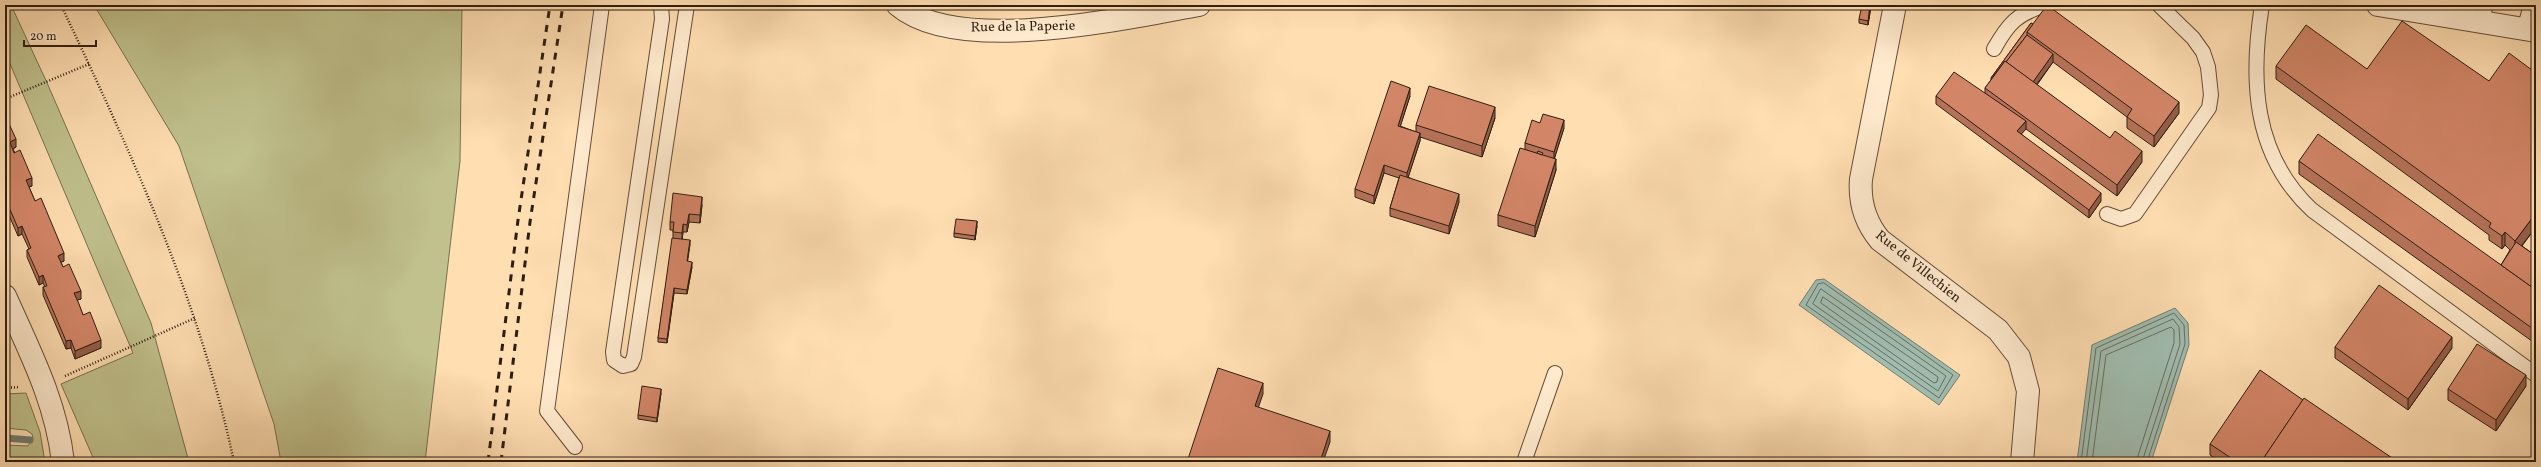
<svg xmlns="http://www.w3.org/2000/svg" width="2541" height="467" font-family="Vollkorn,serif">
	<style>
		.green { fill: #c0c18d; stroke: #78704f }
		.water { fill: #a0bcaf; stroke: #737d70 }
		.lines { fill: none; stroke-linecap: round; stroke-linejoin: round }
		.shore { stroke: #686d60; stroke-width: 1 }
		.stream { stroke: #737d70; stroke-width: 7 }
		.service-casing { stroke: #634e39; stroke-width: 16 }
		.minor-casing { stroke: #634e39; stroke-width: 24 }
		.path { stroke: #2f1e11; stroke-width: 2.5; stroke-dasharray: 1 2; stroke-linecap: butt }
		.service { stroke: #ffeacd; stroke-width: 14 }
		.minor { stroke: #ffeacd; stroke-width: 22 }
		.rail { stroke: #2f1e11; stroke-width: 3; stroke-dasharray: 7 7; stroke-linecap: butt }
		.wall { fill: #b57259; stroke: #2f1e11 }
		.shaded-wall { fill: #935d48; stroke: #2f1e11 }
		.building { fill: #d28567; stroke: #2f1e11 }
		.labels { text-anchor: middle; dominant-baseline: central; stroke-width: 4; stroke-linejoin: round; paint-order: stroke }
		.street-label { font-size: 14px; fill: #2f1e11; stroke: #ffeacd }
	</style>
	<rect width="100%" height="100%" fill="#ffdeb2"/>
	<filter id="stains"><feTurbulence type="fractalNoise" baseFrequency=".005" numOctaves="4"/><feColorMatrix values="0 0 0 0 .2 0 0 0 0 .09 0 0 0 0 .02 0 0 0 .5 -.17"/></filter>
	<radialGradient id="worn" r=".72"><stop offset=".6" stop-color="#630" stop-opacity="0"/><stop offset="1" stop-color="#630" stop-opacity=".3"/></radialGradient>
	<g class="green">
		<polygon points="5,5 11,5 48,85 151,323 189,462 95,462 61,384 133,353 5,52"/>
		<polygon points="94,5 462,5 460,161 425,462 281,462 274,424 179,146"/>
		<polygon points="26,393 40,432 45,462 5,462 5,445 28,446 33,438 32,434 26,430 5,428 5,394"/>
	</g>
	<g class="water">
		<polygon points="1824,279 1960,375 1939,405 1799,305 1816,280"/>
		<polygon points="2175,308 2188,323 2189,345 2151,462 2077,462 2092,345"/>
	</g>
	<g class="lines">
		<g class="shore">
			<polygon points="1824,283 1953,375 1939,398 1806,305 1818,284"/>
			<polygon points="1821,289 1946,376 1938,391 1813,304"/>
			<polygon points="1823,297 1938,377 1937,382 1934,383 1821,303"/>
			<polyline points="2081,462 2096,348 2174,313 2184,325 2185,344 2147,462"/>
			<polyline points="2086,462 2101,351 2173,319 2179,327 2180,344 2142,462"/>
			<polyline points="2092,462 2106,355 2171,327 2174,330 2174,343 2136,462"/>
		</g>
		<polyline class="stream" points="5,438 30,440"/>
		<defs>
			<g id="service">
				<polyline points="661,5 662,19 613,352 614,360 623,366 631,364 634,357 687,5"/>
				<path d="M2262,5C2250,80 2253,155 2312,210L2536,375"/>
				<polyline points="2483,24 2485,5"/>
				<polyline points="2524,30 2531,5"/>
				<path d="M1994,49C2008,24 2017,13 2047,5"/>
				<polyline points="2107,214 2121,219 2135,214 2209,108 2211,95 2208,67 2203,52 2193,38 2159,5"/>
				<polyline points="575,447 547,411 602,5"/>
				<polyline points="1524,462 1555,373"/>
			</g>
			<g id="minor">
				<path d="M898,5C958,56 1126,18 1199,5"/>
				<path d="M1895,5L1861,179C1859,203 1865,222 1880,240L1998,330L2019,357L2028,391L2022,462"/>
				<polyline points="2378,5 2536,31"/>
				<path d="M5,296C30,352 56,401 63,462"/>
			</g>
		</defs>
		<use href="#service" class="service-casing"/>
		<use href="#minor" class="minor-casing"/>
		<g class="path">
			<path d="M61,5C131,153 200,301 234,462"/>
			<polyline points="5,99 89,64"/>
			<polyline points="65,376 195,318"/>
			<polyline points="5,388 20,387"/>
		</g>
		<use href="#service" class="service"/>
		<use href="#minor" class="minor"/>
		<g class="rail">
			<polyline points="488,462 518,220 550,5"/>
			<polyline points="501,462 530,222 563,5"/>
		</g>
	</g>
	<g class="wall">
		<polygon points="1871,5 1868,25 1859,23 1859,19"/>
		<polygon points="2031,23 2179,113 2154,147 2127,128 2127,117 2053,62 2037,85 2142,162 2117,196 2026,129 2021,134 2101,201 2089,218 1936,104 1936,96 1985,93 1985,88 1991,80 1991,78"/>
		<polygon points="2276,66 2367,69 2489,81 2536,73 2536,227 2522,246 2536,256 2536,344 2299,174 2299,161 2501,265 2510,250 2505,245 2502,249 2489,240 2489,235 2276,79"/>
		<polygon points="1410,96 1400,126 1416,132 1416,125 1495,118 1482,157 1420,137 1420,141 1408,177 1459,202 1449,234 1390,216 1390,208 1399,178 1384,173 1374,204 1355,197 1355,189"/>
		<polygon points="5,115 16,147 13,149 32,186 29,187 35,201 64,261 61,262 63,267 81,299 77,300 83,315 101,348 75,359 71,348 66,349 43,295 43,287 45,287 43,283 39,285 27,257 27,250 29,249 22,234 18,236 5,206"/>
		<polygon points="1540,123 1564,128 1554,159 1556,170 1535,237 1498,226 1498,215 1525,149 1525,143"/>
		<polygon points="702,205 700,223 689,222 687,232 683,232 682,239 690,244 687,262 692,267 687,294 674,293 667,343 658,342 658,338 673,238 673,230 670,230 670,222"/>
		<polygon points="977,226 975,240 954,237 954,233"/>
		<polygon points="2335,347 2452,348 2408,410 2335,358"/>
		<polygon points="2526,386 2496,431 2448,400 2448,389"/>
		<polygon points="661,393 657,422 638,419 638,415"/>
		<polygon points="2303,400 2398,462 2221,462 2210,455 2210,444"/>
	</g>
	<g class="shaded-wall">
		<polygon points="1870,5 1871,7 1868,25 1868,21"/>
		<polygon points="2053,54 2053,62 2031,92 2031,84"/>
		<polygon points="1410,88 1410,96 1398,134 1398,126"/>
		<polygon points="2179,102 2179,113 2154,147 2154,136"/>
		<polygon points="1495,107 1495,118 1482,157 1482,146"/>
		<polygon points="1564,120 1564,128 1554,160 1554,152"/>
		<polygon points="2026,121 2026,129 2017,139 2017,131"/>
		<polygon points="1420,133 1420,141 1407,181 1407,173"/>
		<polygon points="16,139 16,147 10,150 10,142"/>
		<polygon points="2142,151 2142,162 2117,196 2117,185"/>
		<polygon points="1556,159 1556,170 1535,237 1535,226"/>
		<polygon points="1384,165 1384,173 1374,204 1374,196"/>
		<polygon points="32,178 32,186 26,188 26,180"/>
		<polygon points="2101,193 2101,201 2089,218 2089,210"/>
		<polygon points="1459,194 1459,202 1449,234 1449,226"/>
		<polygon points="702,197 702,205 700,223 700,215"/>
		<polygon points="2536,213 2536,227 2515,254 2515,241"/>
		<polygon points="689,214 689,222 687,232 687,225"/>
		<polygon points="977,221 977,226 975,240 975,236"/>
		<polygon points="683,224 683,232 682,241 682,233"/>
		<polygon points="22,226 22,234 18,236 18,228"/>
		<polygon points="2505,232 2505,245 2502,249 2502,236"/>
		<polygon points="690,240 690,244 687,266 687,261"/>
		<polygon points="64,253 64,261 58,264 58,256"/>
		<polygon points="692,262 692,267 687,294 687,290"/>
		<polygon points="43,275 43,283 39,285 39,277"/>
		<polygon points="674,288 674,293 667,343 667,339"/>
		<polygon points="81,291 81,299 74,301 74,293"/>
		<polygon points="2452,337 2452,348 2408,410 2408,399"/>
		<polygon points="71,340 71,348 66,349 66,341"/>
		<polygon points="101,340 101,348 75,359 75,351"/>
		<polygon points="2526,375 2526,386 2496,431 2496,420"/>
		<polygon points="1263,383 1263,394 1255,417 1255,406"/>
		<polygon points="661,389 661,393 657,422 657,418"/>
		<polygon points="1330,431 1330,442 1323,462 1320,462"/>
	</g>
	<g class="building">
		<polygon points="1862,5 1870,5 1868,21 1859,19"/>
		<polygon points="2047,5 2179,102 2154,136 2127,117 2132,109 2027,32"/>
		<polygon points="2402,21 2489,81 2509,53 2536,73 2536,213 2515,241 2505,232 2502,236 2489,227 2491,223 2276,66 2306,25 2367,69"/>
		<polygon points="2031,23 2033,24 2027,32 2027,35 2006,62 2005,61 1992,78 1991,78"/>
		<polygon points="2027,35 2053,54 2033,82 2006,62"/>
		<polygon points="2005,61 2110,138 2115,131 2142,151 2117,185 1985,88"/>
		<polygon points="1954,72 2026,121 2017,131 2101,193 2089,210 1936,96"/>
		<polygon points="1391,81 1410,88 1398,126 1420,133 1407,173 1384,165 1374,196 1355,189"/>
		<polygon points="1429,86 1495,107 1482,146 1416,125"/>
		<polygon points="1543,114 1564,120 1554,152 1525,143 1532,120 1540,123"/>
		<polygon points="5,115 16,139 10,142 14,153 20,150 32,178 26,180 35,201 41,198 64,253 58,256 63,267 69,264 81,291 74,293 79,304 83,315 90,312 101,340 75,351 71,340 66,341 43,287 47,286 43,275 39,277 27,250 31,248 22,226 18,228 5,198"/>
		<polygon points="2318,134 2536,290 2536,331 2299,161"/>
		<polygon points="1520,148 1556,159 1535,226 1498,215"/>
		<polygon points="1538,151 1543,153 1542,155 1537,153"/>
		<polygon points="1400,175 1459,194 1449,226 1390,208"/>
		<polygon points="673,193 702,197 700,215 689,214 687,225 683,224 682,233 673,232 674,222 670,222"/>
		<polygon points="956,219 977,221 975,236 954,233"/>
		<polygon points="672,238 690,240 687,261 692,262 687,290 674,288 667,339 658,338"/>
		<polygon points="2516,242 2536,256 2536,290 2501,265"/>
		<polygon points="2379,285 2452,337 2408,399 2335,347"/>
		<polygon points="2477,344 2526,375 2496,420 2448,389"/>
		<polygon points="1218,368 1263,383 1255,406 1330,431 1320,462 1187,462"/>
		<polygon points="2260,370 2303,400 2261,462 2237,462 2210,444"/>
		<polygon points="642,386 661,389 657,418 638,415"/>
		<polygon points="2304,398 2398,462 2261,462"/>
		<polygon points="1554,458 1565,462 1552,462"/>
	</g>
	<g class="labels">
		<g class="street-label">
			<text transform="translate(1023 27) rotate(-1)">Rue de la Paperie</text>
			<text transform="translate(1918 267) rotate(39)">Rue de Villechien</text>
		</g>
	</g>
	<rect width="2541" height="467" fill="none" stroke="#ffdeb2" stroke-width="20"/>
	<rect x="6" y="6" width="2529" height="455" fill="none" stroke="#2f1e11" stroke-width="2"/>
	<rect x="10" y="10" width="2521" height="447" fill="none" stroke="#2f1e11"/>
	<path d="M24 40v6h72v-6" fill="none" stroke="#2f1e11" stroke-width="2"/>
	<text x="30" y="40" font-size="12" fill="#2f1e11" stroke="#ffeacd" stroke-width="3" paint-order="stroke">20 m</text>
	<rect width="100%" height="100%" filter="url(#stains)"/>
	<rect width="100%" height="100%" fill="url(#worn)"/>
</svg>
